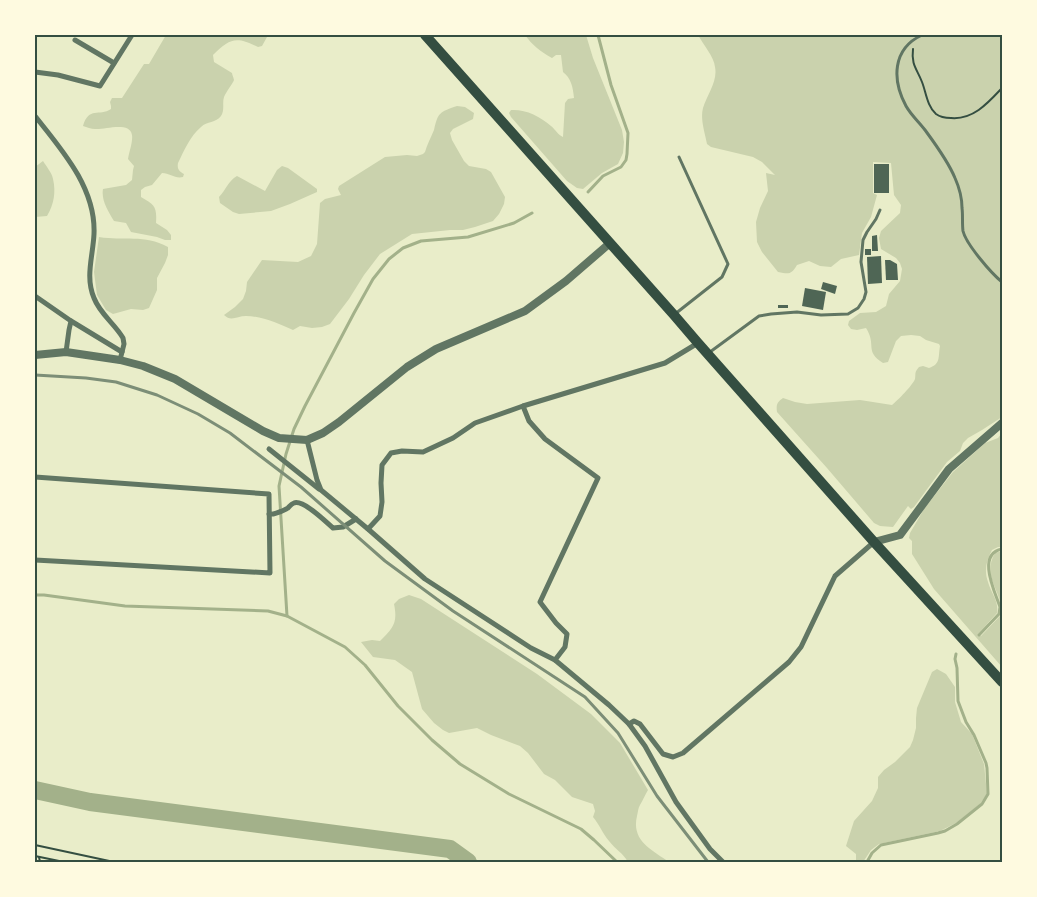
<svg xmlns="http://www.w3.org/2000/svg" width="1037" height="897" font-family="Arial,sans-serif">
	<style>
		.green { fill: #cad2ad }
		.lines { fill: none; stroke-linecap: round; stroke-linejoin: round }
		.stream { stroke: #a3b18a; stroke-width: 3 }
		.river { stroke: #a3b18a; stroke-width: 18 }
		.building { fill: #4f6655 }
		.path { stroke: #344e41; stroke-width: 2 }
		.service { stroke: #617663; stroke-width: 3 }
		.minor { stroke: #617663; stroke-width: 5 }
		.tertiary { stroke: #617663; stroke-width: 8 }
		.primary { stroke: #344e41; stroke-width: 10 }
		.rail { stroke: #7c8e77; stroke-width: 3 }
		.neatline { fill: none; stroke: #344e41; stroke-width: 2 }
	</style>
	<rect width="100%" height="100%" fill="#e9edc9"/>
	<g class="green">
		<path d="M166,35H265L267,37L262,46L258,47C236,36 230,38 213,55L214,62L232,73C232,74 234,79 234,80C233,83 226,92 224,97C222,103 225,110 221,116C216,123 207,121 201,127C190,136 184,151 178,163C177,169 179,171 184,174L183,177C175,179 170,173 162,173L152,185L145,187L141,190V197C155,205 157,207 156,223L167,230L171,235V240H165L157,237L131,232L126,223L114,221C108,211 101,200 103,189L126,185L132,180L133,170L134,166L128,159C129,152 133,142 132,135C130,121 104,130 95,129C91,129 87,127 83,126C89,106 99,117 111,109V106L110,102L112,98H122L144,64H149Z"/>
		<path d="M525,35H586L593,58L622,130L624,142L623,153L618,164L602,173L583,189L577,188L567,181L511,117L509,113L511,110C525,109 540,116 551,126C556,130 558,135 563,137L565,103L568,99L574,98C573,87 571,78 563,72L561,55H556L552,58C541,52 532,45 525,35Z"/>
		<path d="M698,35H1002V417L982,430L968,438L963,443L960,451L947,462L914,507L911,509L908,506L893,527L880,526L874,523L827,468L777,412C776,405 777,402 783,398L795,402L807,404L860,400L892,405C898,400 912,386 915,379C916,373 914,373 919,367L923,366L929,368C941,364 938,357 940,346L939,344L926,340L920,336L911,335L901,336L896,341L888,362L883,363C864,351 877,345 866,328L857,330L851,329L848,325L849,321L860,313L876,312L886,306L889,294L900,281L902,269L900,263L896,258L881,249L879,238L881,231L900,213L901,205L894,195L891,163L873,162V193L877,195L871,217L862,233L859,255L841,259L831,267L820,266L809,261L797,265C791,275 789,274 778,272L762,252L757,242L756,222L760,208L768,191L766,173L775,175L762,162L753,157L711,147L707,144C705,133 700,119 703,108C707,95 718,81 715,67C714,57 703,44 698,35Z"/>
		<path d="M457,106L465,107L474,113L473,119L453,129L450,133L452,140L464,161L469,166L486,169L491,172L505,197L504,204L499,214L493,221L475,227L463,230H450L412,234L380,254L364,275L349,299L330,324L322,327L312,328L300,326L293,330C279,324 262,316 246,316C237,316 231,322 224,315L235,307L243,299L246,291L247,282L262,260L298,262L311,256L317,244L320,203L325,199L341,195L338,189L339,186L385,157L407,155L417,156L423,154L425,152C427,145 431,137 434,130C438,113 439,112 457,106Z"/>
		<path d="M43,161C46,166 52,173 53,179C56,192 54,204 47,216L35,217V167Z"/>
		<path d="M282,166L288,168L317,189V192L290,204L271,211L260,212L239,214L233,212L220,203L219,197C226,190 228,181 237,176L265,191L277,170Z"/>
		<path d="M99,237C124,241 144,234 168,247V255L165,263L157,278V290L149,308L143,310L131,309L113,314L106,310L97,295L94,272Z"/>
		<path d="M1002,433V547H998L992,550C986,561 984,571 988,582C991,593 999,601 997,613L978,634L981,636L1000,616C1006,593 980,579 995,553L1002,551V667L934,589L912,554V541L909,538L910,533L924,509L953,472L985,443L998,438Z"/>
		<path d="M409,595L421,599L537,674L591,714L620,743L648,790C645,795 643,800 640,805C638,808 638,812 637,816C631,841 652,850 669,862H628C622,852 616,850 609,841C603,834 599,824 593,817L595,811L593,804L572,797L555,780L544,774L528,753L520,746L491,735L477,728L449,733L443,730L434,723L422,709L412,672L395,660L373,657L361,642L372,640L380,641C393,628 398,623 394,604L399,599Z"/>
		<polygon points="937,669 946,674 955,687 955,702 961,722 972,734 984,764 987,794 980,804 956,823 940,831 879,844 871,850 863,862 856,862 856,854 846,846 854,821 872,801 878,788 878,777 884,770 895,762 910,747 913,740 916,728 916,718 917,708 932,672"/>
	</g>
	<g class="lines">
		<g class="stream">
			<polyline points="588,192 603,176 621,167 626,160 627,154 628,133 611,85 598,35"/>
			<polyline points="35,595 44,595 125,606 268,611 287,616 345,647 365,665 398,706 432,740 460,764 509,794 581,829 594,840 617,862"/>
			<polyline points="287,616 279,486 286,454 294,429 305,406 354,313 373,279 389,259 403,248 421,241 468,237 514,223 532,213"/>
			<path d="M979,635L999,614L1000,607C995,592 976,554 1002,549"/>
			<polyline points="867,862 872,853 881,845 938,833 945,831 957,824 982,804 988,794 987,768 986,763 974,735 966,722 958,701 957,668 955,659 956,654"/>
		</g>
		<polyline class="river" points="35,790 90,802 450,849 468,862"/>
	</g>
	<g class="building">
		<rect x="874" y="164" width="15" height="29"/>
		<polygon points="877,235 878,251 872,251 872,236"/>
		<rect x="865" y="249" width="6" height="6"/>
		<polygon points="881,256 882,283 868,284 867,257"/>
		<polygon points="885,260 890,260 897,264 898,280 886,280"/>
		<polygon points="823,282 837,286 835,294 821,289"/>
		<polygon points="805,288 826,292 823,310 802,306"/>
		<rect x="778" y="305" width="10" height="3"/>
	</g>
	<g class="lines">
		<g class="path">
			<path d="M913,49C911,65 917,69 922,82C926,92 927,106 936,114C940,117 946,118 951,118C973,120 988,103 1002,88"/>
			<polyline points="35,845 114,862"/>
			<polyline points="35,856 64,862"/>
			<polyline points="39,857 40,862"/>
		</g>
		<g class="service">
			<path d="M922,35C892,49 892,80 906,106C911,115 919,122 925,130C936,145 948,161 955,178C959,187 962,199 962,208C963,215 962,223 963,231C966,244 991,273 1002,282"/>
			<polyline points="675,314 722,277 728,264 679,157"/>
			<polyline points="710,352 759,316 771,314 797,312 821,315 848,314 858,308 864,299 866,292 861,262 863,240 867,232 876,219 880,210"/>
		</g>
		<g class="minor">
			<polyline points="75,40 114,63"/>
			<polyline points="35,72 58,75 100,86 132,35"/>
			<path d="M35,116C62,150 96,188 94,234C93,256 85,277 94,298C100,314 115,324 123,338L124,344L120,360"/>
			<polyline points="35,296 71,321 69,330 66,352"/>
			<polyline points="71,321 122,352"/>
			<polyline points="523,406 529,421 545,439 598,478 540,602 556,623 567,634 565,647 555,660"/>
			<polyline points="307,440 317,480 321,490 368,529 425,579 531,648 555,660 609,705 629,724 645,746 676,802 710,849 723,862"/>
			<polyline points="269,449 319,489"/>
			<polyline points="35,477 269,494 270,573 35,560"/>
			<path d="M269,514C275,515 282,511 288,508C290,506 291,504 294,503C303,499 326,522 333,528L343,527L356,519"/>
			<polyline points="368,529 380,516 382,502 381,483 382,465 391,453 402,451 423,452 453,438 475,423 523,406 665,363 698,343"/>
			<polyline points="629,724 634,721 640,724 663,754 673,757 683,753 789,662 801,647 835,576 874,542"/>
		</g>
		<g class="tertiary">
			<polyline points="35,355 66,352 120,360 143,366 175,379 263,431 279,438 307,440 323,433 339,422 407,367 436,349 525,311 566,281 610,243"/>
			<polyline points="874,542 900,535 949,469 1002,423"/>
		</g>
		<polyline class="primary" points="425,35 674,315 698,343 874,542 1002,682"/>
		<polyline class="rail" points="35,375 86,378 116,382 157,395 198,414 230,433 301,487 385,561 453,611 585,697 618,733 657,796 708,862"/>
	</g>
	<rect width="1037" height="897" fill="none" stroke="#fefae0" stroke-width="72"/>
	<rect x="36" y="36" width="965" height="825" class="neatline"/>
</svg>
